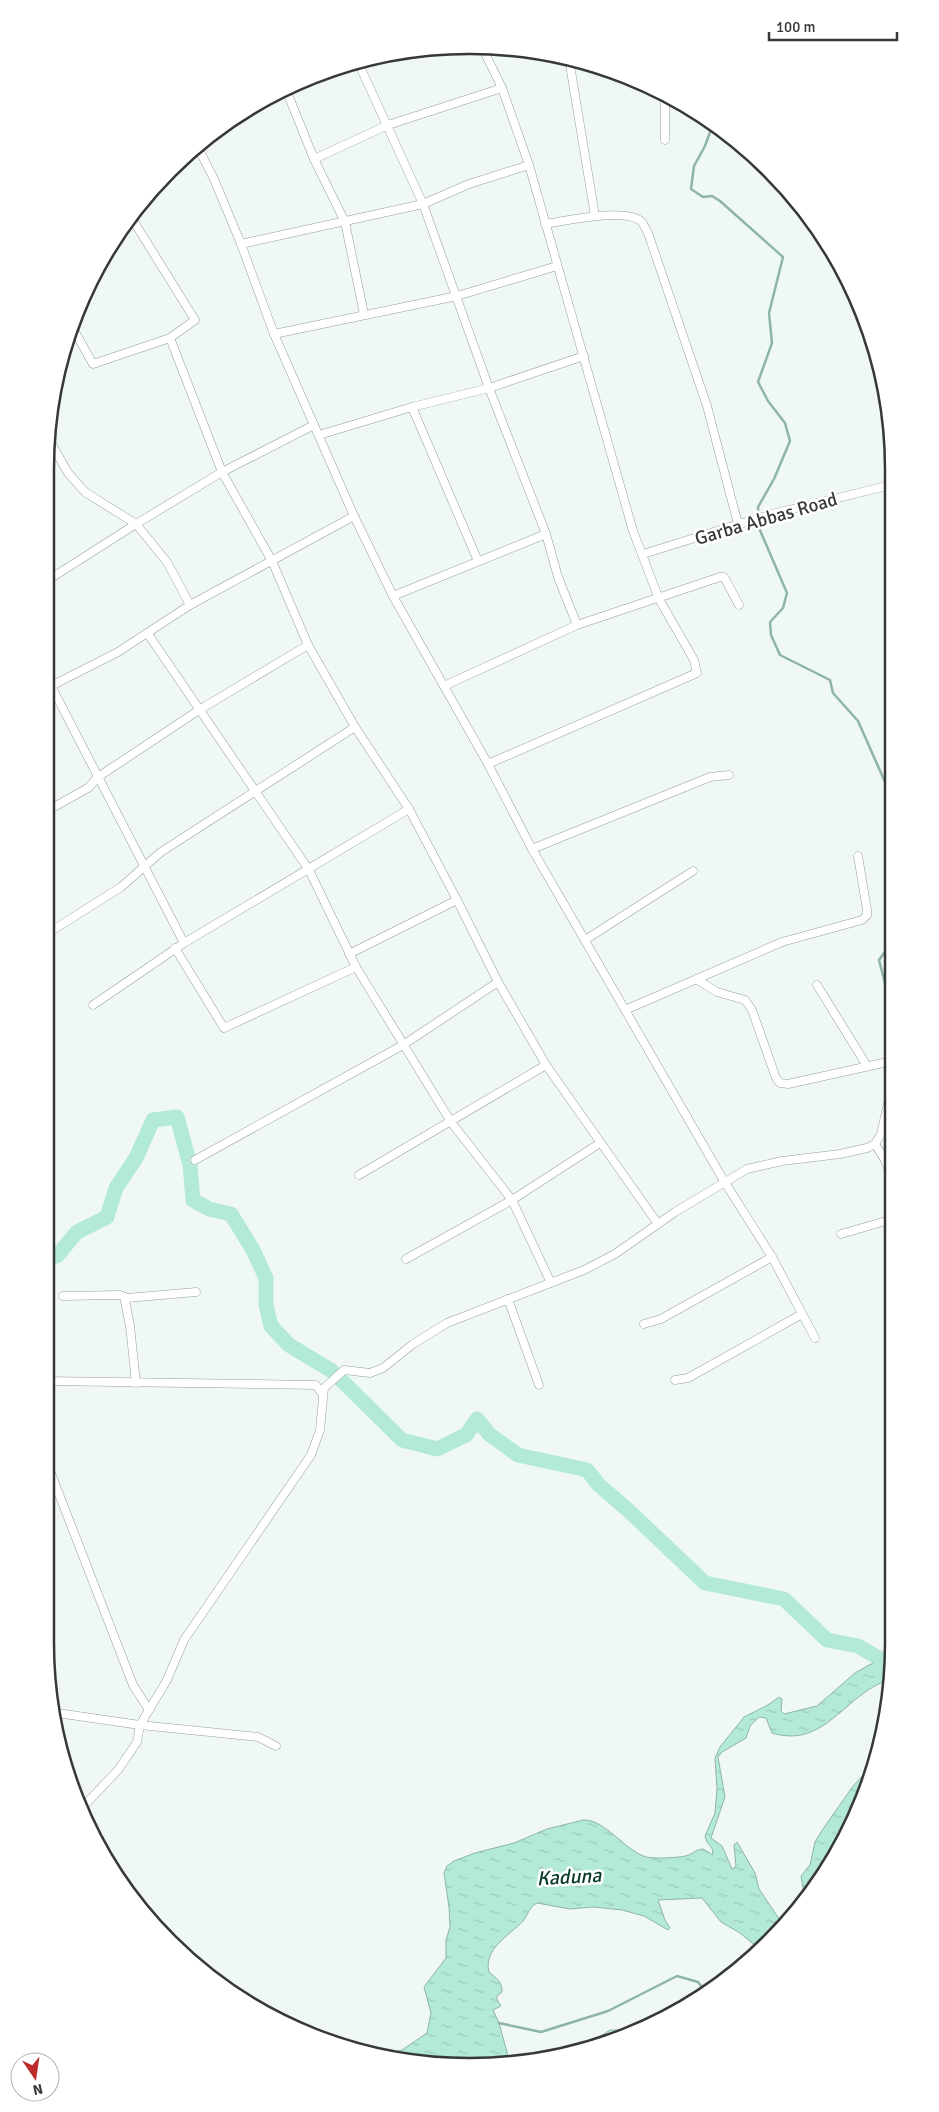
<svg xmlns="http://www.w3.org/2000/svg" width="939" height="2112" font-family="Signika,sans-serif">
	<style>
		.water { fill: url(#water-ripples); stroke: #8eb5a7 }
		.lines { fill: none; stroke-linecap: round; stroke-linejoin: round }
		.stream { stroke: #8eb5a7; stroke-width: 2.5 }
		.river { stroke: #b3ead6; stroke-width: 15 }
		.minor-casing { stroke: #969e9b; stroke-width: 9 }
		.minor { stroke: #fff; stroke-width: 8 }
		.labels { text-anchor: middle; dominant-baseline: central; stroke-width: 5; stroke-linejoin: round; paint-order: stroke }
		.street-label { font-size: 19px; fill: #363938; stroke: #fff }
		.water-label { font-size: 20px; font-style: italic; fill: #08392c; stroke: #fff }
		.rim { fill: none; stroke: #363938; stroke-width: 2.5 }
	</style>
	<defs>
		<pattern id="water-ripples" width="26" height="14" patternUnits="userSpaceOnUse" patternTransform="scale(1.25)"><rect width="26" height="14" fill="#b3ead6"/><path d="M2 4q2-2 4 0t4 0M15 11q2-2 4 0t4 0" fill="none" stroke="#9bc9b8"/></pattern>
	</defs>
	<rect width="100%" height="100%" fill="#f0f8f5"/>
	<g class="water">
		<path d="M892,1656L888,1680C844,1695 825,1749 772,1733L766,1718L759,1717L750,1726L746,1738L722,1752L718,1757L725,1797L711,1838L722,1846L732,1869L736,1866L734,1845L737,1842L755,1873L759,1889L784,1926L758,1948L740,1933L721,1922L702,1898L658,1900L665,1920L670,1928L668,1930L644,1916L622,1910L593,1907L570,1909L537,1903C529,1907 528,1915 523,1921C510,1935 483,1949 489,1972C497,1979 502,1981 502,1992L497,1996V2000L501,2006L493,2010L499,2023L510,2063L387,2059L381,2057L389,2053L402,2050L427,2033L431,2013L424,1987L446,1958V1940L450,1927L449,1907L444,1873L447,1866L454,1861L475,1853L514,1843L547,1829L583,1820C605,1819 624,1850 646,1857C654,1859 681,1858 689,1855C694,1852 698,1849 703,1849L713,1855L712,1848L707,1842L705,1836L715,1813L717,1789L715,1758L720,1747L744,1717L768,1705L779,1697L782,1699L781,1711L784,1714L817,1706L855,1673L869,1665Z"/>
		<polygon points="874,1766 871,1779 837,1854 805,1899 801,1876 810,1865 815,1842 821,1832 853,1786 866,1772"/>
		<polygon points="610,2030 618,2030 629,2034 606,2045 588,2049 599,2037"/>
	</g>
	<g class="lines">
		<g class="stream">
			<polyline points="713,124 705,146 694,166 691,189 703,197 712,196 720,201 783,257 769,313 772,343 758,382 768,401 785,423 790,441 774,479 758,507 759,528 787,593 783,608 770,622 771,635 780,655 830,680 833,693 858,721 889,791 890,843 892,844"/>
			<polyline points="892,942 879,960 887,991 892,996"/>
			<polyline points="499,2023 541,2032 608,2011 677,1976 698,1982 705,1991"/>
		</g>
		<polyline class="river" points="45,1256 57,1256 77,1232 107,1217 116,1188 136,1158 153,1120 177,1117 190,1165 193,1200 209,1209 231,1214 253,1250 266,1278 266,1305 271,1326 289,1345 332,1371 402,1440 437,1449 466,1435 477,1419 489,1434 518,1455 587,1470 599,1485 629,1511 705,1583 784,1599 827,1640 858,1646 882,1660"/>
		<defs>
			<g id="minor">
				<polyline points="482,47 502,88 529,165 633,531 659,599 694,660 697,673 488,764"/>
				<polyline points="569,59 595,216"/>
				<polyline points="357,60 423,204 489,388 546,534 558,577 577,625"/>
				<polyline points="285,87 314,159 345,222 364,314"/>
				<polyline points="665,96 665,140"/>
				<polyline points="197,146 214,179 241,244 274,334 354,516 393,596 488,764 532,849 724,1181 772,1257 815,1338"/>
				<polyline points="314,159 388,125 502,88"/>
				<path d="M545,224C565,221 628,207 642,222C644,225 646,230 648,233L707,406L738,524"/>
				<polyline points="241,244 423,204 469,184 529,165"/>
				<polyline points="71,325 93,364 170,338 195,320 131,217"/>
				<polyline points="274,334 457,296 557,266"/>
				<polyline points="170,338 222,472 272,561 308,645 355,727 409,809 457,900 498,982 546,1065 658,1224"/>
				<polyline points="412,407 478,561"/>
				<polyline points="319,435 412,407 489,388 584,356"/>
				<polyline points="50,441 68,473 85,492 136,524 167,562 190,605"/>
				<polyline points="643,554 772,514 891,485"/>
				<polyline points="45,582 136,524 222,472 314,425"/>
				<polyline points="393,596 546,534"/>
				<polyline points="148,634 309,870 356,967 451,1122 512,1200 551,1283"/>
				<polyline points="45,674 184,943"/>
				<polyline points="45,686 51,686 118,652 190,605 354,516"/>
				<polyline points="444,686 577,625 720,577 724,577 739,605"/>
				<polyline points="45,812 88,788 98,777 199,710 308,645"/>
				<polyline points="532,849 710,777 729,775"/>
				<polyline points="45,935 121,887 161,852 355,727"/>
				<polyline points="585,940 693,871"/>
				<polyline points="175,948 224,1028 356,967"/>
				<polyline points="349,954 457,900"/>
				<polyline points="696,979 717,992 745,1000 752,1010 776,1078 780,1083 788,1084 892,1061"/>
				<polyline points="817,985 867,1066"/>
				<polyline points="93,1005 184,943 409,809"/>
				<polyline points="625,1010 782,942 862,920 867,915 867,910 858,856"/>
				<polyline points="875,1144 885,1160 893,1181"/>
				<polyline points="195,1160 403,1045 498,982"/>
				<polyline points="359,1175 546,1065"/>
				<polyline points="841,1234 893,1219"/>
				<polyline points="406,1259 512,1200 600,1143"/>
				<polyline points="63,1296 120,1295 127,1298 196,1292"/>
				<polyline points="127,1298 125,1301 130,1326 136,1383"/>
				<polyline points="508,1299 539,1385"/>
				<polyline points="644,1324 661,1319 772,1257"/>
				<polyline points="675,1380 688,1378 802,1314"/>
				<polyline points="45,1381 316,1385 323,1395"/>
				<polyline points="45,1458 133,1685 149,1710"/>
				<polyline points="57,1713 140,1725 258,1737 276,1746"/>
				<polyline points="81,1809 118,1770 137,1742 140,1725 167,1680 184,1640 311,1455 320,1430 324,1388 344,1370 370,1373 383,1368 413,1344 447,1323 584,1270 615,1254 675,1212 747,1169 782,1161 840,1154 867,1148 875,1144 881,1134 892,1086"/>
			</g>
		</defs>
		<use href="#minor" class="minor-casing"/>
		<use href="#minor" class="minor"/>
	</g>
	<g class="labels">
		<g class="street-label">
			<text transform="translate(766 519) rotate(-16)">Garba Abbas Road</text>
		</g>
		<g class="water-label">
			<text transform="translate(569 1877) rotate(-3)">Kaduna</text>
		</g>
	</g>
	<path d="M0 0H939V2112H0ZM469 54H470A415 415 0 0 1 885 469V1643A415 415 0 0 1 470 2058H469A415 415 0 0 1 54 1643V469A415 415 0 0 1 469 54Z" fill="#fff" fill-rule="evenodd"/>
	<path class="rim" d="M469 54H470A415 415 0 0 1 885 469V1643A415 415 0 0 1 470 2058H469A415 415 0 0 1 54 1643V469A415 415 0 0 1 469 54Z"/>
	<g transform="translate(35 2077) rotate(167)"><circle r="24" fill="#ffffff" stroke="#afb0af"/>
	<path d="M0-4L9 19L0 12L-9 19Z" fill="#bb2c2b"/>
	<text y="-8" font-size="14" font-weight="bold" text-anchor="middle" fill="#363938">N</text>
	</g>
	<path d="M769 32v8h128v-8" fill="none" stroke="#363938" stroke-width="2.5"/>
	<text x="776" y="32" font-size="15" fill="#363938" stroke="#ffffff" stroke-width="4" paint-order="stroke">100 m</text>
</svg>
